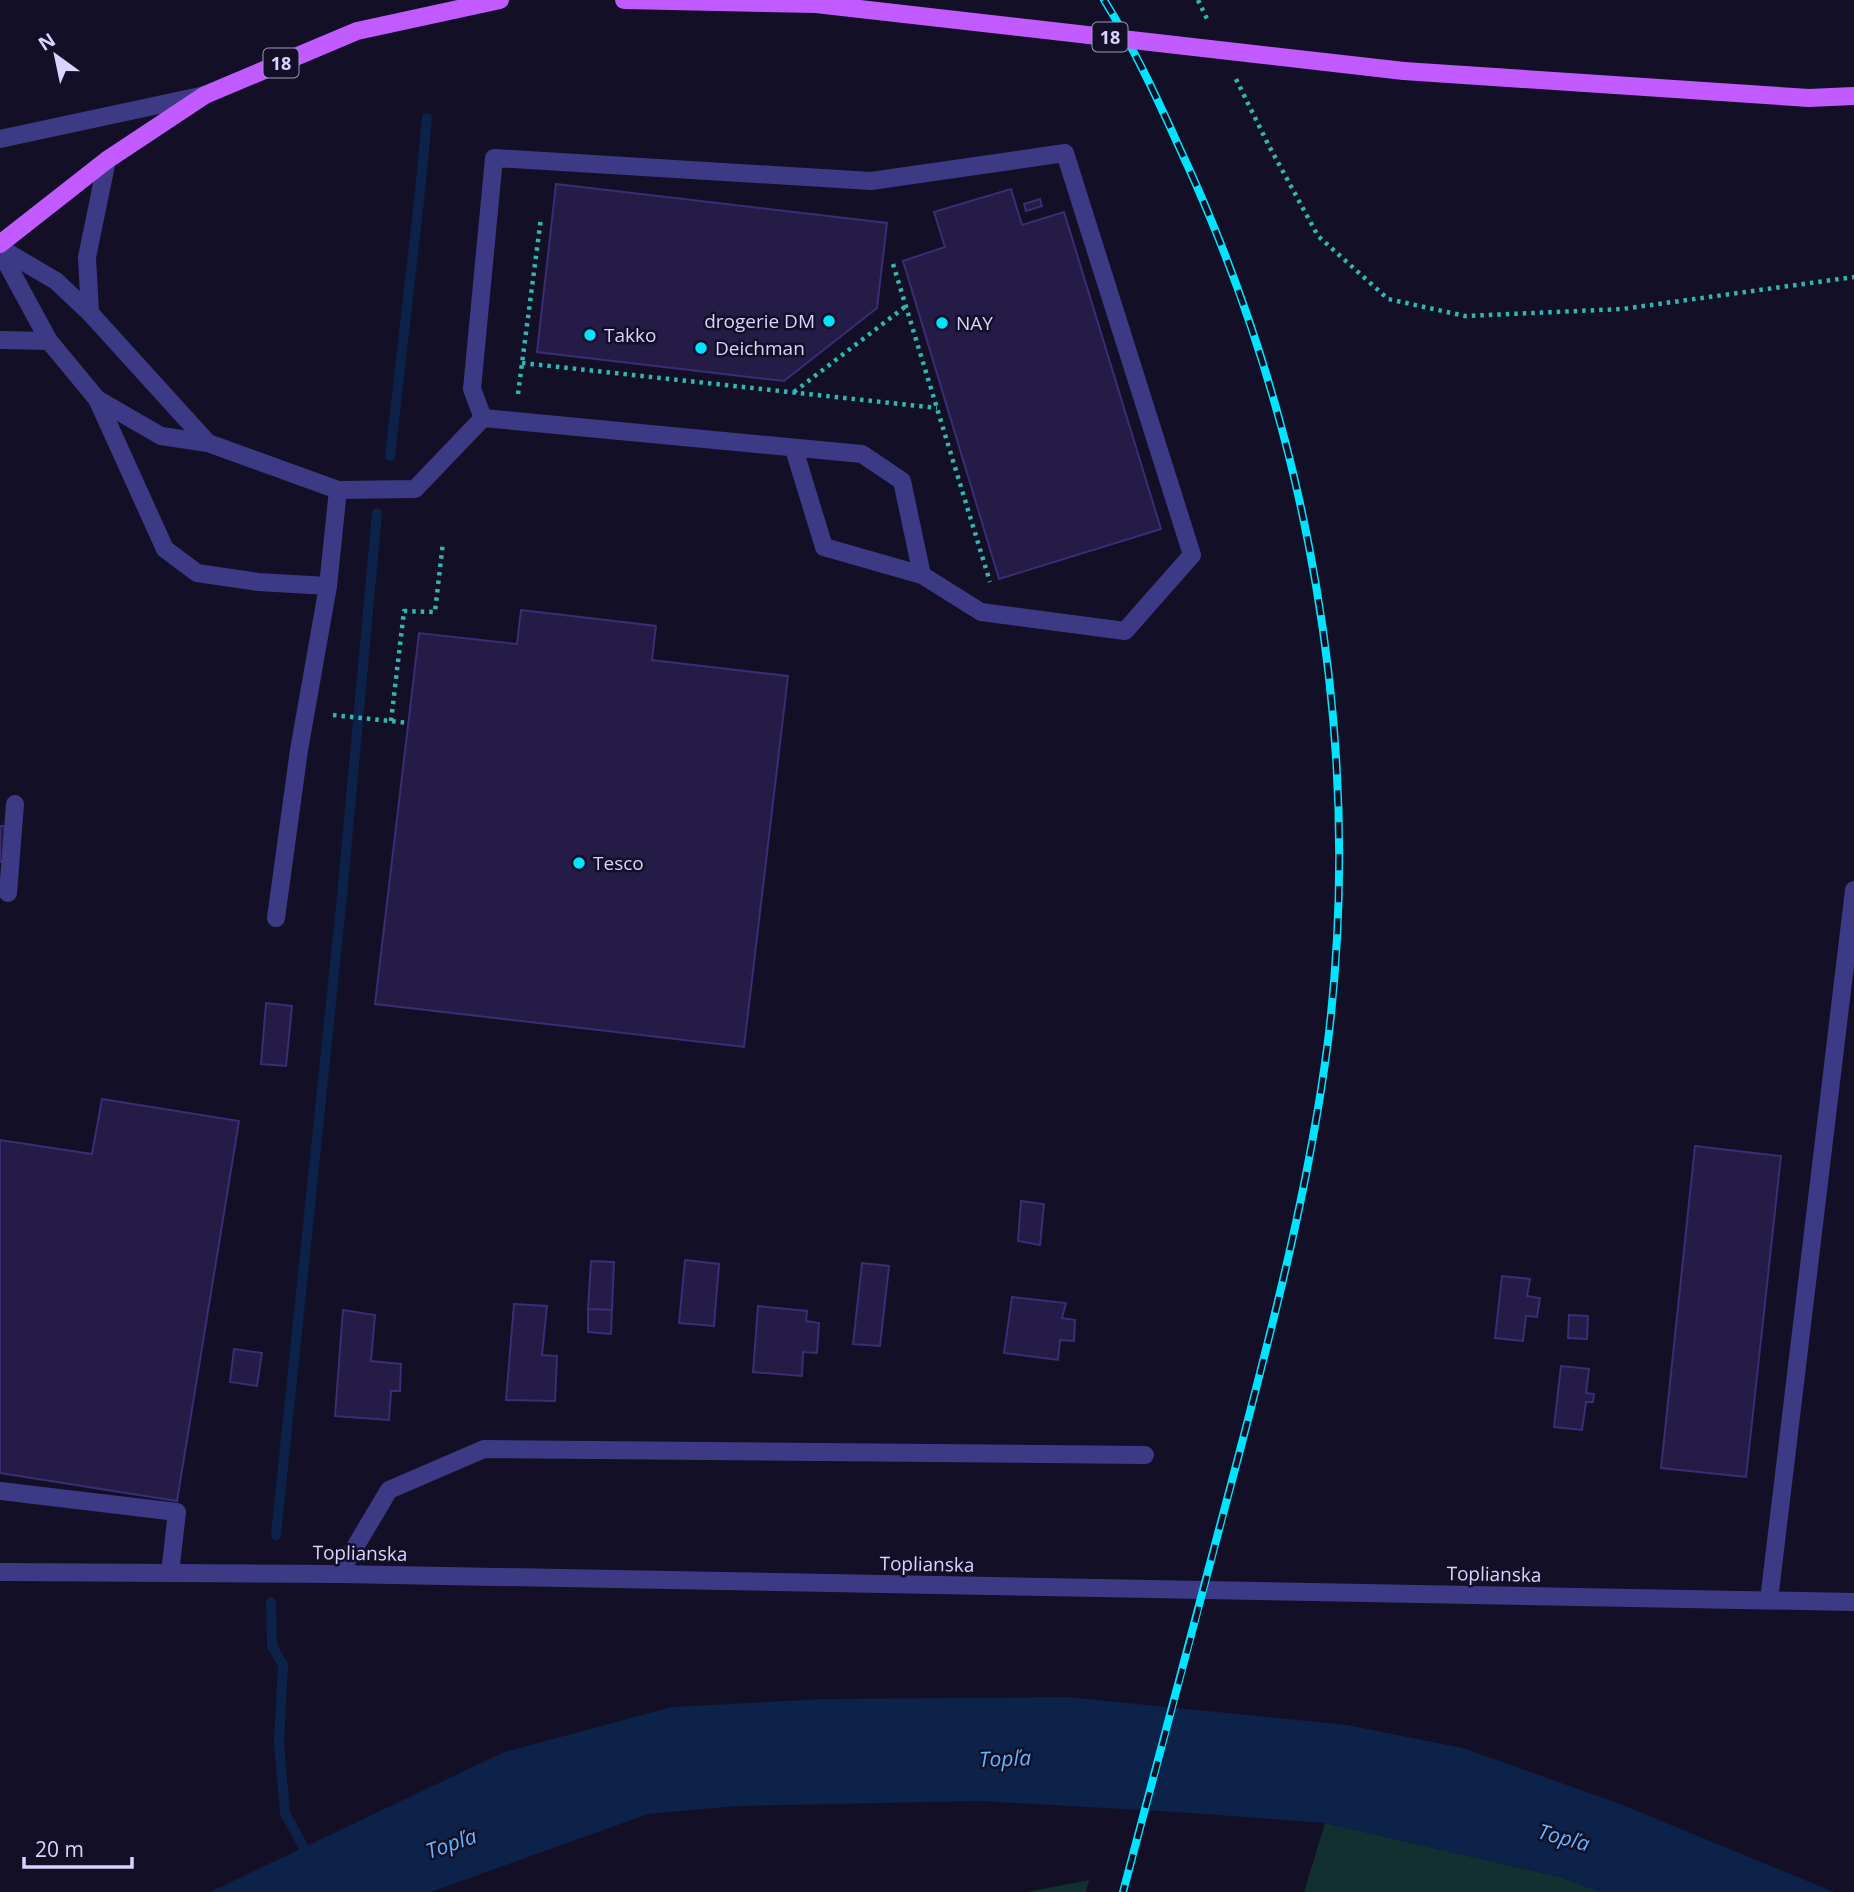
<svg xmlns="http://www.w3.org/2000/svg" width="1854" height="1892" font-family="'Open Sans',sans-serif">
	<style>
		.green { fill: #12302f }
		.water { fill: #0c2248 }
		.lines { fill: none; stroke-linecap: round; stroke-linejoin: round }
		.stream { stroke: #0c2248; stroke-width: 10 }
		.building { fill: #241b47; stroke: #3b2d73; stroke-width: 2 }
		.path { stroke: #2fb8b0; stroke-width: 4.5; stroke-dasharray: 3.5 5; stroke-linecap: butt }
		.service { stroke: #3d3a85; stroke-width: 18 }
		.minor { stroke: #3d3a85; stroke-width: 18 }
		.tertiary { stroke: #3d3a85; stroke-width: 18 }
		.primary { stroke: #c25bff; stroke-width: 18 }
		.rail-casing { stroke: #00e5ff; stroke-width: 8 }
		.rail { stroke: #130f26; stroke-width: 5; stroke-dasharray: 16; stroke-linecap: butt }
		.primary-bridge { stroke: #c25bff; stroke-width: 18 }
		.poi-dot { fill: #00e5ff; stroke: #130f26; stroke-width: 2.5 }
		.labels { text-anchor: middle; dominant-baseline: central; stroke-width: 5; stroke-linejoin: round; paint-order: stroke }
		.shield { fill: #130f26; stroke: #9e99be; stroke-width: 2 }
		.shield-label { font-size: 18px; font-weight: bold; fill: #d9d4ff }
		.poi-label { font-size: 19px; fill: #d9d4ff; stroke: #130f26; text-anchor: start }
		.street-label { font-size: 19px; fill: #d9d4ff; stroke: #130f26 }
		.water-label { font-size: 21px; font-style: italic; fill: #62b6ff; stroke: #130f26 }
	</style>
	<rect width="100%" height="100%" fill="#130f26"/>
	<g class="green">
		<polygon points="1325,1823 1560,1877 1601,1892 1304,1892"/>
		<polygon points="1089,1880 1086,1892 1027,1892"/>
	</g>
	<polygon class="water" points="1067,1697 1347,1725 1463,1748 1620,1804 1834,1892 1601,1892 1560,1877 1325,1823 1176,1812 980,1801 737,1806 648,1814 431,1892 210,1892 504,1752 672,1707 825,1699"/>
	<g class="lines">
		<g class="stream">
			<polyline points="390,456 419,201 427,118"/>
			<polyline points="276,1535 342,896 377,513"/>
			<polyline points="271,1602 272,1646 283,1665 279,1743 285,1813 310,1859"/>
		</g>
	</g>
	<g class="building">
		<polygon points="556,184 887,223 877,308 784,381 537,352"/>
		<polygon points="1011,189 1022,225 1064,212 1161,529 999,579 903,261 945,247 934,212"/>
		<polygon points="1040,199 1042,206 1026,211 1024,204"/>
		<polygon points="521,610 656,626 652,660 788,676 744,1047 375,1004 419,633 517,644"/>
		<polygon points="0,826 18,827 16,863 0,862"/>
		<polygon points="266,1003 292,1006 286,1066 261,1064"/>
		<polygon points="102,1099 239,1121 177,1501 0,1473 0,1140 92,1154"/>
		<polygon points="1695,1146 1781,1156 1746,1477 1661,1468"/>
		<polygon points="1021,1201 1044,1204 1040,1245 1018,1241"/>
		<polygon points="685,1260 719,1264 714,1326 679,1323"/>
		<polygon points="591,1261 614,1262 612,1310 588,1309"/>
		<polygon points="862,1263 889,1266 880,1346 853,1344"/>
		<polygon points="1502,1276 1530,1279 1527,1296 1540,1298 1537,1317 1526,1316 1523,1341 1495,1338"/>
		<polygon points="1012,1297 1066,1303 1062,1318 1075,1320 1074,1341 1060,1340 1058,1360 1004,1353"/>
		<polygon points="514,1304 547,1306 542,1355 557,1356 555,1401 506,1400"/>
		<polygon points="758,1306 807,1311 806,1321 819,1323 817,1353 803,1352 802,1376 753,1372"/>
		<polygon points="588,1309 612,1310 611,1334 588,1332"/>
		<polygon points="343,1310 375,1315 371,1361 401,1364 400,1391 391,1391 389,1420 335,1416"/>
		<polygon points="1569,1315 1588,1316 1587,1339 1568,1338"/>
		<polygon points="234,1349 262,1353 257,1386 230,1382"/>
		<polygon points="1561,1366 1589,1369 1586,1393 1594,1394 1593,1402 1586,1402 1582,1430 1554,1427"/>
	</g>
	<g class="lines">
		<g class="path">
			<polyline points="1198,0 1208,21"/>
			<polyline points="1236,79 1268,144 1318,236 1388,299 1465,316 1622,309 1854,277"/>
			<polyline points="893,264 990,582"/>
			<polyline points="522,363 937,408"/>
			<polyline points="794,392 906,306"/>
			<polyline points="518,394 541,218"/>
			<polyline points="333,715 409,723"/>
			<polyline points="391,721 404,611 435,612 443,542"/>
		</g>
		<g class="service">
			<polyline points="0,248 56,281 90,313 208,443"/>
			<polyline points="0,251 49,341 97,399 165,549 197,573 258,582 328,586"/>
			<polyline points="90,313 87,257 107,160"/>
			<polyline points="0,340 49,341"/>
			<polyline points="97,399 161,436 208,443 338,490 415,489 483,418 862,454 902,481 922,575 824,547 794,449"/>
			<polyline points="483,418 472,389 494,158 871,181 1065,153 1192,555 1125,631 981,612 922,575"/>
			<polyline points="8,893 15,804"/>
			<polyline points="276,918 299,750 328,586 338,490"/>
			<polyline points="0,1491 177,1512 170,1573"/>
			<polyline points="339,1574 389,1490 484,1449 1145,1455"/>
			<polyline points="1769,1600 1854,890"/>
		</g>
		<polyline class="minor" points="0,1572 339,1574 1854,1602"/>
		<polyline class="tertiary" points="0,139 205,95"/>
		<g class="primary">
			<polyline points="624,0 816,4"/>
			<polyline points="1404,71 1809,98 1854,96"/>
			<polyline points="0,244 107,160 205,95 357,31 500,0"/>
		</g>
		<defs>
			<path id="rail" d="M1104,0C1134,48 1157,98 1180,149C1308,424 1365,738 1328,1041C1310,1181 1275,1317 1239,1454C1201,1600 1162,1746 1123,1892"/>
		</defs>
		<use href="#rail" class="rail-casing"/>
		<use href="#rail" class="rail"/>
		<polyline class="primary-bridge" points="816,4 1404,71"/>
	</g>
	<g class="poi-dot">
		<circle cx="829" cy="321" r="7"/>
		<circle cx="942" cy="323" r="7"/>
		<circle cx="590" cy="335" r="7"/>
		<circle cx="701" cy="348" r="7"/>
		<circle cx="579" cy="863" r="7"/>
	</g>
	<g class="labels">
		<g class="shield">
			<rect x="1092.5" y="22.5" width="35" height="29" rx="5"/>
			<rect x="263.5" y="48.5" width="35" height="29" rx="5"/>
		</g>
		<g class="shield-label">
			<text x="1110" y="37">18</text>
			<text x="281" y="63">18</text>
		</g>
		<g class="poi-label">
			<text x="815" y="321" text-anchor="end">drogerie DM</text>
			<text x="956" y="323">NAY</text>
			<text x="604" y="335">Takko</text>
			<text x="715" y="348">Deichman</text>
			<text x="593" y="863">Tesco</text>
		</g>
		<g class="street-label">
			<text transform="translate(360 1553) rotate(1)">Toplianska</text>
			<text transform="translate(927 1564) rotate(1)">Toplianska</text>
			<text transform="translate(1494 1574) rotate(1)">Toplianska</text>
		</g>
		<g class="water-label">
			<text transform="translate(1005 1758) rotate(-2)">Topľa</text>
			<text transform="translate(1564 1837) rotate(15)">Topľa</text>
			<text transform="translate(451 1843) rotate(-19)">Topľa</text>
		</g>
	</g>
	<g transform="translate(56 56) rotate(327)" stroke="#130f26" stroke-width="5" paint-order="stroke">
	<path d="M0-5L12 26L0 18L-12 26Z" fill="#d9d4ff"/>
	<text y="-10" font-size="19" font-weight="bold" text-anchor="middle" fill="#d9d4ff">N</text>
	</g>
	<path d="M24 1857v10h108v-10" fill="none" stroke="#d9d4ff" stroke-width="3.5"/>
	<text x="35" y="1857" font-size="21" fill="#d9d4ff" stroke="#130f26" stroke-width="5" paint-order="stroke">20 m</text>
</svg>
